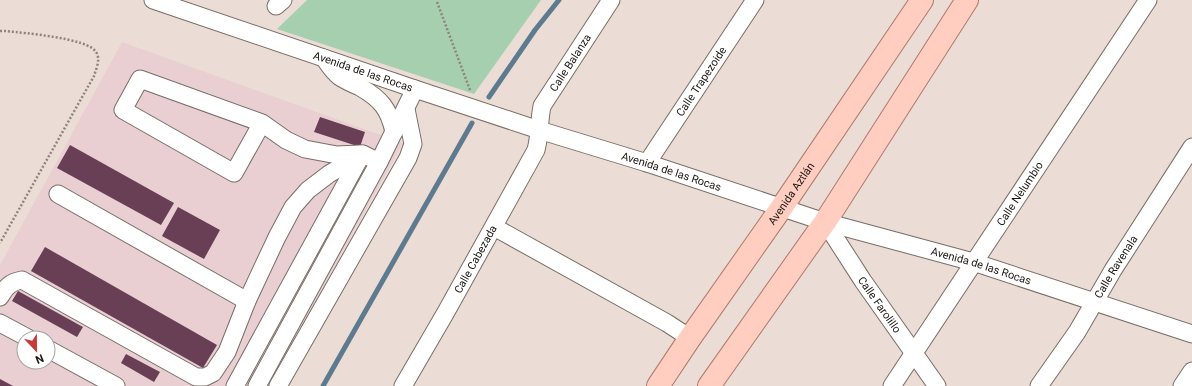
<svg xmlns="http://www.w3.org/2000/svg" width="1192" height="386" font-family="Roboto,sans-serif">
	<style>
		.commercial { fill: #e9cfd2; fill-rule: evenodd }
		.green { fill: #a6cfb0 }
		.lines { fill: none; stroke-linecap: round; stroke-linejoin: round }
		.stream { stroke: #5e7a8e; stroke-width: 5 }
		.building { fill: #683f55 }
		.minor-casing { stroke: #796d66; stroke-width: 19 }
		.major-casing { stroke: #af7969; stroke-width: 24 }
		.path { stroke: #8e847e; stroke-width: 2.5; stroke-dasharray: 2 2; stroke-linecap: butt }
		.minor { stroke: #fff; stroke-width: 17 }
		.major { stroke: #ffcec1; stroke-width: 22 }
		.labels { text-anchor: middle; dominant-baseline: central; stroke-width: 4; stroke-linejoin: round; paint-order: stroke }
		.street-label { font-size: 11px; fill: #1b1613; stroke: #fff }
	</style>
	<rect width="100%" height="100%" fill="#ebddd5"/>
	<path class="commercial" d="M122,42L403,143L268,386H0V265ZM24,338H48V362H24Z"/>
	<polygon class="green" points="307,0 541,0 474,94 277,29"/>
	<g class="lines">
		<g class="stream">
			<polyline points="489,97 535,30 559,0"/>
			<polyline points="323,386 472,123"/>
		</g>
	</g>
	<g class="building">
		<polygon points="320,117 365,132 360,147 314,132"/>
		<polygon points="70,145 174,203 161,225 57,168"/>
		<polygon points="178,207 220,230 204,259 162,236"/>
		<polygon points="45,247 217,345 203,368 31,271"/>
		<polygon points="18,291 83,327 77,337 12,301"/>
		<polygon points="126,354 160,372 154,382 121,363"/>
		<polygon points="0,379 13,386 0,386"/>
	</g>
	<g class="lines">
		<defs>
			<g id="minor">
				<path id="s1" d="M153,0L415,89L539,130L647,163L825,222L973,262L1192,334"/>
				<polyline points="276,6 283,0"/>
				<path d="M324,58C329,65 333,72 340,77C346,81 353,84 360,87C381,99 389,109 394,132"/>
				<polyline points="262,123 234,173 123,110 140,79 262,123 286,140 305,149 337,155 360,154"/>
				<path id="s2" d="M647,163L755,0"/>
				<polyline points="58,194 247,301"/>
				<path id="s3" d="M825,222L863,281L937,386"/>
				<polyline points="494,227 667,323 690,338"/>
				<path d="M0,297C6,287 10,282 22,280L196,377H205L213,373L227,352L247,301L277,237L293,207L308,190L329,174L363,154L379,162"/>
				<polyline points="0,323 28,338"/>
				<polyline points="48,349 116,386"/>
				<polyline points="235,386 362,154"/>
				<polyline points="257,386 379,162 415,89"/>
				<polyline points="278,386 408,158 413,144 406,109"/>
				<path id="s4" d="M403,386L446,312L536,150C540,135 539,121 542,106L611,0"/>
				<path id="s5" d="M892,386L1148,0"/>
				<path id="s6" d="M1039,386L1077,332L1113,270L1192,147"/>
				<polyline points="1182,386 1192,371"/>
			</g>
			<g id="major">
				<path id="s7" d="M658,386L690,338L782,207L922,0"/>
				<polyline points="709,386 825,222 967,0"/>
			</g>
		</defs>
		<use href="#minor" class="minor-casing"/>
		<use href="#major" class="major-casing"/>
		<g class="path">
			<polyline points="437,2 470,90"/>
			<path d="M0,31H6C23,33 88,38 96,52C101,59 96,69 94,76L0,243"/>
		</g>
		<use href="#minor" class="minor"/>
		<use href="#major" class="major"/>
	</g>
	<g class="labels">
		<g class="street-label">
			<text stroke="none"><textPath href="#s4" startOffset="367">Calle Balanza</textPath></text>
			<text stroke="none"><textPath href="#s1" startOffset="222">Avenida de las Rocas</textPath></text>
			<text stroke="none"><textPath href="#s2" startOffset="98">Calle Trapezoide</textPath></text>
			<text stroke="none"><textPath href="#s1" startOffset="546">Avenida de las Rocas</textPath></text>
			<text stroke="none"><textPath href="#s7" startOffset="234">Avenida Aztlán</textPath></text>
			<text stroke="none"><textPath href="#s5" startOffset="231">Calle Nelumbio</textPath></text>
			<text stroke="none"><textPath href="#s4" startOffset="146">Calle Cabezada</textPath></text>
			<text stroke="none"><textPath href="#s1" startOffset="870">Avenida de las Rocas</textPath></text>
			<text stroke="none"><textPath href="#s6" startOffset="142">Calle Ravenala</textPath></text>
			<text stroke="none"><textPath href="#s3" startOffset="99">Calle Farolillo</textPath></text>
		</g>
	</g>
	<g transform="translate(36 350) rotate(158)"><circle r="19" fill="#ffffff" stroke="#a4a2a1"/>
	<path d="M0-3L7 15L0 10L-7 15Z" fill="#c83939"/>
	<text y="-6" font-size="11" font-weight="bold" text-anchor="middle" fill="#1b1613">N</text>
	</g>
</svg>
